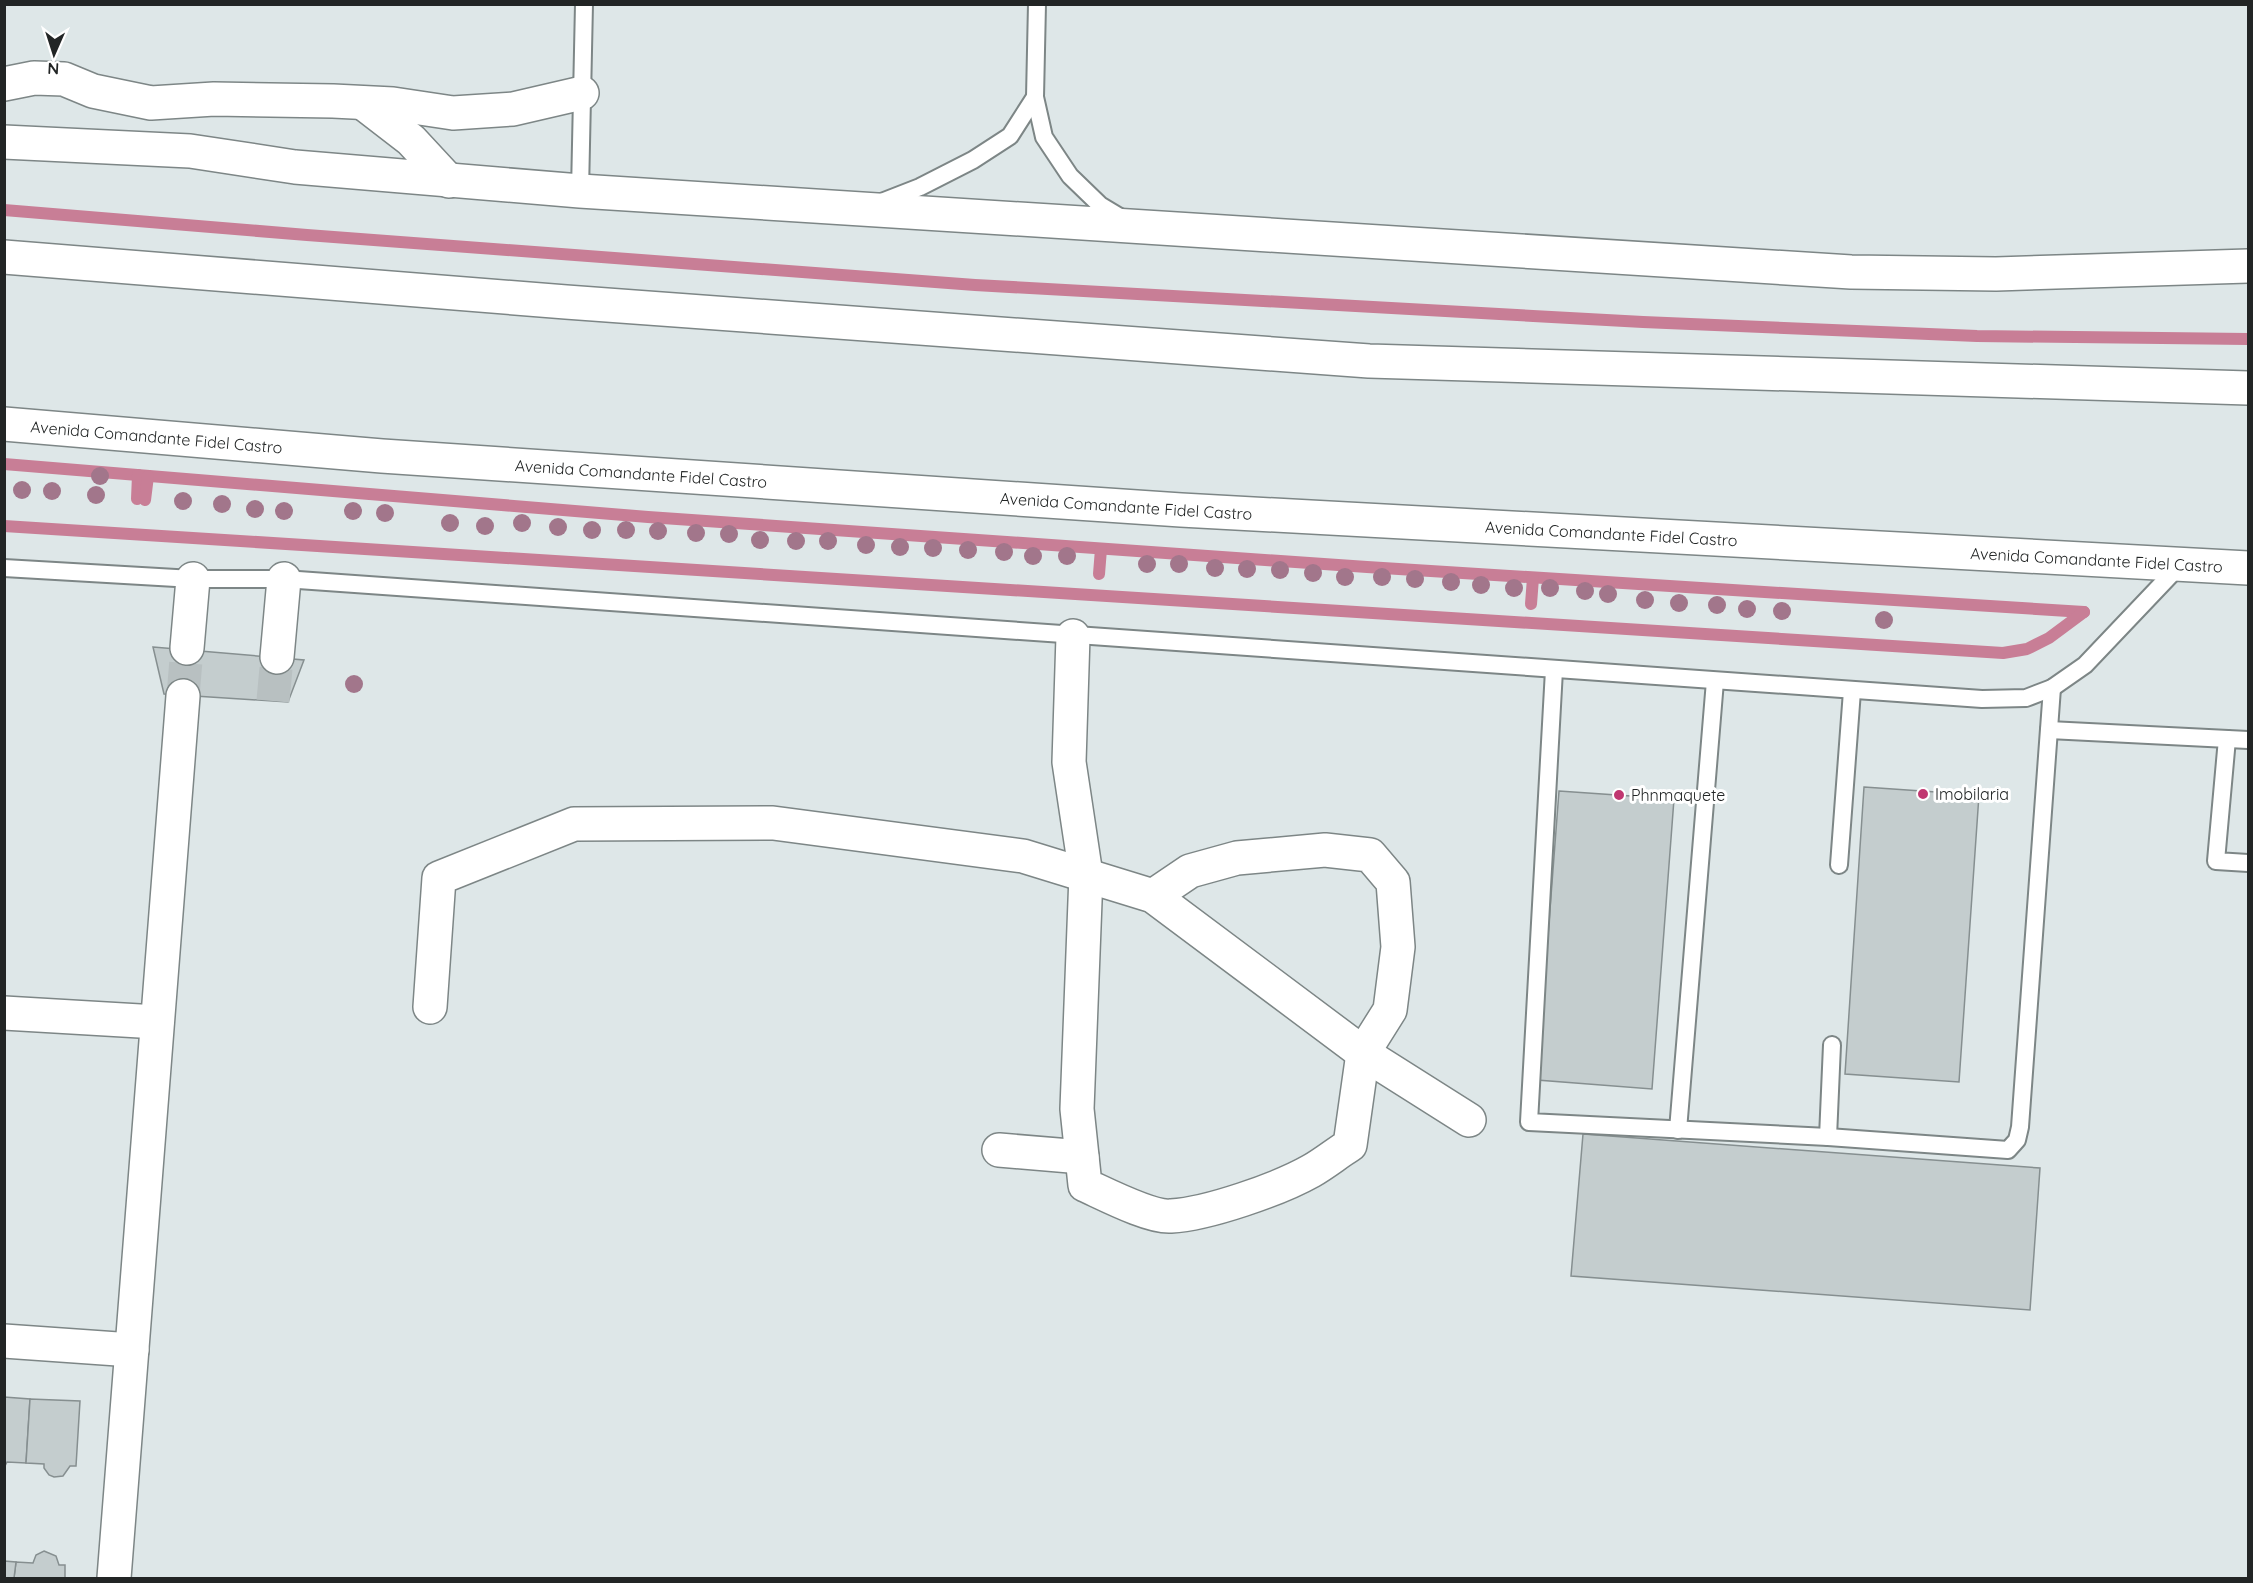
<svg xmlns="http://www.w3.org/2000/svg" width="2253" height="1583" font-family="Quicksand,sans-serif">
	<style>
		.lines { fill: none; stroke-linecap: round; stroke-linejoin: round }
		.stream { stroke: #c87e96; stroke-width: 12 }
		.building { fill: #c4cdce; stroke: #868f90; stroke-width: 1.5 }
		.minor-tunnel { stroke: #b8c0c1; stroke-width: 33; stroke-dasharray: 33 16; stroke-linecap: butt }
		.service-casing { stroke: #7d8686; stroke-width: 20 }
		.minor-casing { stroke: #7d8686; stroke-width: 36 }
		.motorway-casing { stroke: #7d8686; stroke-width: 36 }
		.service { stroke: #fff; stroke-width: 16 }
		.minor { stroke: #fff; stroke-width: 33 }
		.motorway { stroke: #fff; stroke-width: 33 }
		.tree { fill: #a2768b }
		.poi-dot { fill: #c03770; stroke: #fff; stroke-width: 2 }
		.labels { text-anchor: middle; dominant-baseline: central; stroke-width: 6; stroke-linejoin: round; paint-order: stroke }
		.street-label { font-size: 16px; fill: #222525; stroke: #fff }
		.poi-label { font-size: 16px; fill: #222525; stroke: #fff; text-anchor: start }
	</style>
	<rect width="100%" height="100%" fill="#dee7e8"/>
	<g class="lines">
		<g class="stream">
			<polyline points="4,210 307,235 975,285 1643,322 1977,336 2248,339"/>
			<polyline points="4,464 648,517 1367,567 2084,612"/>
			<polyline points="137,499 138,475"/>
			<polyline points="145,500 148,476"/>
			<polyline points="4,526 2003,653 2027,649 2049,638 2084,612"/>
			<polyline points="1099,574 1101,549"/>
			<polyline points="1531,604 1533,578"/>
		</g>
	</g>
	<g class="building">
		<polygon points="153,647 304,660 288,702 164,694"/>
		<polygon points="1864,787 1979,795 1959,1082 1845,1074"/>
		<polygon points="1559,791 1674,799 1652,1089 1537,1080"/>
		<polygon points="1583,1134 2040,1168 2030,1310 1571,1276"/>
		<polygon points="4,1397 30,1399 26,1463 7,1462 4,1468"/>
		<polygon points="30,1399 80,1401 76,1466 70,1466 63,1476 54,1477 49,1475 44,1468 44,1464 26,1463"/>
		<polygon points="44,1551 56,1556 59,1565 65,1565 65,1578 14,1578 16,1562 33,1563 36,1555"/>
		<polygon points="4,1561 16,1562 14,1578 4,1578"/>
	</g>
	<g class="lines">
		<g class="minor-tunnel">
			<polyline points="183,696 187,648"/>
			<polyline points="273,701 277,657"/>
		</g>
		<defs>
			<g id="service">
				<polyline points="1037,4 1035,97 1044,137 1070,176 1100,205 1125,220"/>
				<polyline points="580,191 584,4"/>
				<polyline points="879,203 920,187 973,160 1010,136 1035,97"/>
				<polyline points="4,568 193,579 284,579 1982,699 2026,698 2052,688 2085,665 2180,565"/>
				<polyline points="1554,670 1529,1122 1828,1137 2008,1150 2017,1140 2020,1127 2052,688"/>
				<polyline points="2049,730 2248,740"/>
				<polyline points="2227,739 2216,861 2248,863"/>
				<polyline points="1839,865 1852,691"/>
				<polyline points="1678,1130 1715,681"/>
				<polyline points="1828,1137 1832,1045"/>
			</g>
			<g id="minor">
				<polyline points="4,84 34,78 64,79 93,91 151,103 214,99 333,101 393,104 453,113 513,109 582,93"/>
				<polyline points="363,103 411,140 449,181"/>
				<polyline points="4,142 190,151 295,167 580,191 1851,272 1996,274 2248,266"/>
				<path d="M1073,636L1069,762L1086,875L1077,1109L1085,1185C1105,1194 1151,1218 1171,1216C1208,1214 1279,1189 1311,1171C1325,1163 1337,1153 1350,1145L1363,1053L1390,1010L1398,947L1393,882L1370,855L1325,850L1237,858L1190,871L1153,896"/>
				<polyline points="187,648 193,579"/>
				<polyline points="277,657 284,579"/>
				<polyline points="430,1007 439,878 574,824 773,823 1023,856 1153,896 1363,1053 1469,1120"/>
				<polyline points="4,1013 157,1022"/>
				<polyline points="999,1150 1082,1157"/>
				<polyline points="4,1341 132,1350"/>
				<polyline points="114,1578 183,696"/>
			</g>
			<g id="motorway">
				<polyline points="4,257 566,302 1369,361 2248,388"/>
				<path id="s1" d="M4,424L382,456L1181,510L2248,568"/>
			</g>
		</defs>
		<use href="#service" class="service-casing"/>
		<use href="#minor" class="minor-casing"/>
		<use href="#motorway" class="motorway-casing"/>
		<use href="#service" class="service"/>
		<use href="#minor" class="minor"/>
		<use href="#motorway" class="motorway"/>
	</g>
	<g class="tree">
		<circle cx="100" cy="476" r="9"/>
		<circle cx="22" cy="490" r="9"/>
		<circle cx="52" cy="491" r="9"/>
		<circle cx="96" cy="495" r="9"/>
		<circle cx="183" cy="501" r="9"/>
		<circle cx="222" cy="504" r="9"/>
		<circle cx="255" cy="509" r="9"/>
		<circle cx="284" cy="511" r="9"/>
		<circle cx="353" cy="511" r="9"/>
		<circle cx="385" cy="513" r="9"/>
		<circle cx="450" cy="523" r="9"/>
		<circle cx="522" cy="523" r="9"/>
		<circle cx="485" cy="526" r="9"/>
		<circle cx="558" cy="527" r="9"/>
		<circle cx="592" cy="530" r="9"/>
		<circle cx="626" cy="530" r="9"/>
		<circle cx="658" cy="531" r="9"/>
		<circle cx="696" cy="533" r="9"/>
		<circle cx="729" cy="534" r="9"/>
		<circle cx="760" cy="540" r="9"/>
		<circle cx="796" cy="541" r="9"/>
		<circle cx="828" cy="541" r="9"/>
		<circle cx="866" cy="545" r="9"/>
		<circle cx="900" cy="547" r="9"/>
		<circle cx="933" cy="548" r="9"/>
		<circle cx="968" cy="550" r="9"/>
		<circle cx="1004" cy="552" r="9"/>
		<circle cx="1033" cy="556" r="9"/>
		<circle cx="1067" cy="556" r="9"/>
		<circle cx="1147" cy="564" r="9"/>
		<circle cx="1179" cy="564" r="9"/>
		<circle cx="1215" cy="568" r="9"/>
		<circle cx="1247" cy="569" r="9"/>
		<circle cx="1280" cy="570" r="9"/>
		<circle cx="1313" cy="573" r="9"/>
		<circle cx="1345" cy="577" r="9"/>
		<circle cx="1382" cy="577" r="9"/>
		<circle cx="1415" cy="579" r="9"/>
		<circle cx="1451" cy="582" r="9"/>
		<circle cx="1481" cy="585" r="9"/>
		<circle cx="1514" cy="588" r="9"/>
		<circle cx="1550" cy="588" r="9"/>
		<circle cx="1585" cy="591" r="9"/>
		<circle cx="1608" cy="594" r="9"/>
		<circle cx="1645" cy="600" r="9"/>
		<circle cx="1679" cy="603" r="9"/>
		<circle cx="1717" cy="605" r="9"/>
		<circle cx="1747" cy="609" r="9"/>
		<circle cx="1782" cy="611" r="9"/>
		<circle cx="1884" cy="620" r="9"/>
		<circle cx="354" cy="684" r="9"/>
	</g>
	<g class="poi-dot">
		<circle cx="1923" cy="794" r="6"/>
		<circle cx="1619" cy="795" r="6"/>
	</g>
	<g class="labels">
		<g class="street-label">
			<text stroke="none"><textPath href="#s1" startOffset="153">Avenida Comandante Fidel Castro</textPath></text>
			<text stroke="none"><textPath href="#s1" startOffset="639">Avenida Comandante Fidel Castro</textPath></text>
			<text stroke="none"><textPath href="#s1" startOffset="1125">Avenida Comandante Fidel Castro</textPath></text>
			<text stroke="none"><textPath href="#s1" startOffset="1611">Avenida Comandante Fidel Castro</textPath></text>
			<text stroke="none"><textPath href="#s1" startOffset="2097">Avenida Comandante Fidel Castro</textPath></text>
		</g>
		<g class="poi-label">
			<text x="1935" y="794">Imobilaria</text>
			<text x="1631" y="795">Phnmaquete</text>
		</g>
	</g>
	<rect width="2253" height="1583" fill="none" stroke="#222525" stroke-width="12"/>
	<g transform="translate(54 54) rotate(183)" stroke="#ffffff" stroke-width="4.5" paint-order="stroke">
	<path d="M0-4.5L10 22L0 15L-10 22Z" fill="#222525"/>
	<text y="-9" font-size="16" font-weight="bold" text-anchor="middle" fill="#222525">N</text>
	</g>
</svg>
